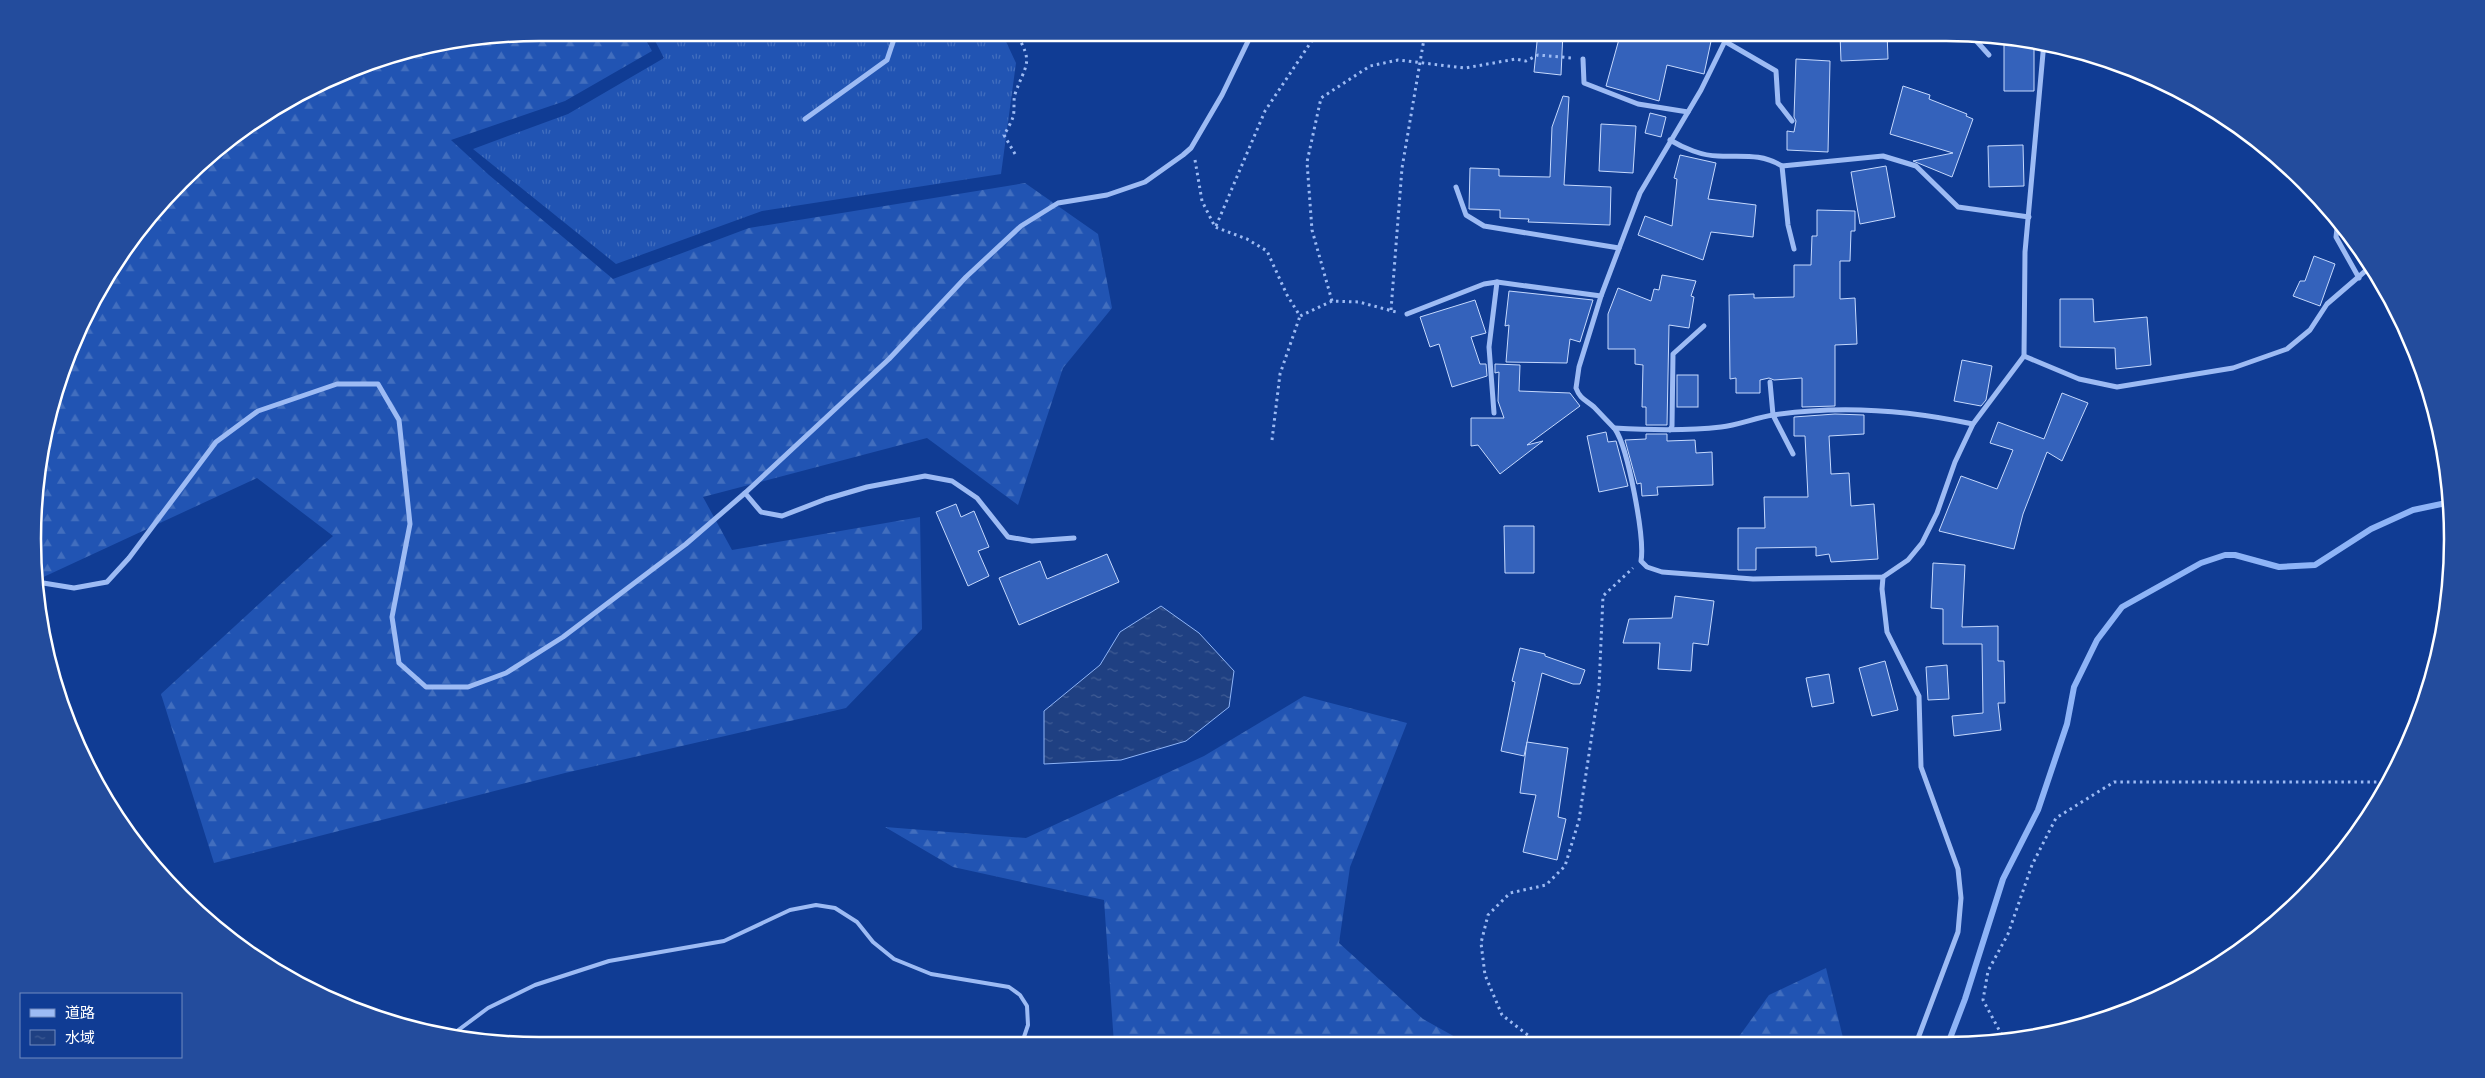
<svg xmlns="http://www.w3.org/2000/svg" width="2485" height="1078" font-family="'Work Sans','Noto Sans JP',sans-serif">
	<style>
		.grass { fill: url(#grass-tufts) }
		.forest { fill: url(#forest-firs) }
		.water { fill: url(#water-ripples); stroke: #8eb4f7 }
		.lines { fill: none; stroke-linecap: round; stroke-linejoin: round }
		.stream { stroke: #8eb4f7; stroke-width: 6 }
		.building { fill: #3462bb; stroke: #c5d9fe }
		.path { stroke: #9dbbf4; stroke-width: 3; stroke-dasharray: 2.5 4; stroke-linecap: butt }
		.lane { stroke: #9dbbf4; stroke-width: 4 }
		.street { stroke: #9dbbf4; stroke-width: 5 }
		.rim { fill: none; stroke: #fff; stroke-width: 2.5 }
	</style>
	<defs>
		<pattern id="grass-tufts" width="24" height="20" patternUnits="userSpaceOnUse" patternTransform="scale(1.25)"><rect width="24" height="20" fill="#2154b3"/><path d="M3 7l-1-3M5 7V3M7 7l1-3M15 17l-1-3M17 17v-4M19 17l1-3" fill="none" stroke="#426ebe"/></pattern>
		<pattern id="forest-firs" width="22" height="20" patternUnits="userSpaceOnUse" patternTransform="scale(1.25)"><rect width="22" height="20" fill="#2154b3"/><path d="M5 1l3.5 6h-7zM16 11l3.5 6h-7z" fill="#426ebe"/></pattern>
		<pattern id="water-ripples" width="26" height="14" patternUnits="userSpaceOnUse" patternTransform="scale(1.25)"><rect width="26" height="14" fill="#1f4082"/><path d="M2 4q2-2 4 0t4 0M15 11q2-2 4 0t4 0" fill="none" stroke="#415d95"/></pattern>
	</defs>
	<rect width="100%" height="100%" fill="#103c94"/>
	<polygon class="grass" points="651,33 1002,33 1016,63 1001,174 762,211 616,264 473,149 568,114 664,58"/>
	<g class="forest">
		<polygon points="539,33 554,33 559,39 589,33 642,33 652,51 565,101 451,140 489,175 613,279 749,228 1025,183 1098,234 1112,308 1063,368 1018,505 927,438 703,497 732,550 920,517 922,629 846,708 565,773 214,863 161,694 333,536 257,478 37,580 33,539 42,440 59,376 100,286 158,205 205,158 286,100 376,59 440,42"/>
		<polygon points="1304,696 1407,723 1350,867 1339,943 1423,1019 1466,1043 1114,1044 1104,900 953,867 885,827 1026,838 1204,756"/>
		<polygon points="1826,968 1844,1042 1735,1042 1769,995"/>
	</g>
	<polygon class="water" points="1161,606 1199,633 1234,671 1229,707 1186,741 1121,760 1044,764 1044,711 1100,665 1120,632"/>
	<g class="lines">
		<polyline class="stream" points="1949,1041 1965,999 2003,879 2038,810 2067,724 2074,687 2097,640 2122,607 2201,563 2225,555 2235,555 2279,567 2315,565 2371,529 2413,510 2451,502"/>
	</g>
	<g class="building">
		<polygon points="1538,32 1563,32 1561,75 1534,72"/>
		<polygon points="1621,32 1713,32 1704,74 1667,65 1659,101 1606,86"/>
		<polygon points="1887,32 1888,59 1841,61 1840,34"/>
		<polygon points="2004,40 2034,41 2034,91 2004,91"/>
		<polygon points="1796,59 1830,61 1828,152 1787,150 1787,131 1794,132 1796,121 1794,117"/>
		<polygon points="1903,86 1930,95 1929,99 1967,114 1966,116 1973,119 1952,177 1913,161 1953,153 1890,134"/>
		<polygon points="1563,96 1569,97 1564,185 1611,187 1610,225 1528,222 1529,219 1500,218 1500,210 1469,209 1470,168 1499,169 1499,176 1550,177 1552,127"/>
		<polygon points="1650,113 1666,117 1661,137 1645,133"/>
		<polygon points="1601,124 1636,126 1633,173 1599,171"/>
		<polygon points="2023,145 2024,186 1989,187 1988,146"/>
		<polygon points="1680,155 1716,163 1708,199 1756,205 1753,237 1711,232 1703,260 1638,235 1645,216 1672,226 1677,179 1674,178"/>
		<polygon points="1886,166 1895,217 1860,224 1851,172"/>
		<polygon points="1817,210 1855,211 1855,231 1851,231 1850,261 1840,261 1840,299 1855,298 1857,344 1835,345 1835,406 1802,407 1802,378 1774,380 1769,378 1760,380 1760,393 1736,393 1736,378 1730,379 1729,295 1754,294 1754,298 1794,297 1794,265 1811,265 1812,236 1817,236"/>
		<polygon points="2314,256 2335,264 2320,306 2293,296 2300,281 2305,281"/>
		<polygon points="1662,275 1696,281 1691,296 1694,297 1689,328 1669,325 1667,425 1646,425 1646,407 1642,407 1643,365 1635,364 1635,349 1608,349 1608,314 1618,288 1651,301 1654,289 1659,290"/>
		<polygon points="1509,291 1593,300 1580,342 1570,339 1567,363 1506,362 1509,325 1505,326"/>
		<polygon points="2060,299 2093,299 2094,322 2147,317 2151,365 2116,369 2115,348 2060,347"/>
		<polygon points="1475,300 1486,333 1471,337 1480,364 1486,364 1487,376 1452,387 1439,344 1430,347 1420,317"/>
		<polygon points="1962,360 1992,366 1986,400 1981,406 1954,401"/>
		<polygon points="1495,364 1520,365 1519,391 1570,393 1580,406 1527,445 1543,441 1500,474 1478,445 1471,446 1471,418 1504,418 1498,401 1499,372 1495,373"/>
		<rect x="1677" y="375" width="21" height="32"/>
		<polygon points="2062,393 2088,403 2062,461 2047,452 2023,514 2014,549 1939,531 1961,476 1997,489 2013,450 1990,443 1998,422 2044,439"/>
		<polygon points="1835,414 1864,415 1864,434 1829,436 1831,474 1849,473 1851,506 1874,504 1878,559 1831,562 1829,554 1816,556 1816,547 1756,548 1756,570 1738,570 1738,528 1765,528 1764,497 1808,497 1805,436 1794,436 1794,417"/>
		<polygon points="1606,432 1608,442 1616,441 1628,486 1599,492 1587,436"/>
		<polygon points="1646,434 1667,434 1667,441 1695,440 1696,453 1712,452 1713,485 1657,487 1658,495 1642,496 1641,483 1637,484 1625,440 1646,439"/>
		<polygon points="956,504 961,517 974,511 989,547 978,551 989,576 968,586 936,512"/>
		<polygon points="1504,526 1534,526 1534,573 1505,573"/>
		<polygon points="1107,554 1119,582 1019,625 999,578 1040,561 1047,579"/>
		<polygon points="1933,563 1965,565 1962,627 1998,626 1998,661 2004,661 2005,703 1998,703 2001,730 1954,736 1952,716 1983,713 1982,644 1943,644 1943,609 1931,608"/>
		<polygon points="1675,596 1714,601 1708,645 1693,643 1691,671 1658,669 1660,643 1623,643 1629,619 1672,618"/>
		<polygon points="1520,648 1545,654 1545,656 1585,670 1580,684 1573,684 1542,673 1524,756 1501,751 1515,682 1512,681"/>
		<polygon points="1885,661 1898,710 1872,716 1859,668"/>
		<polygon points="1947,665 1949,699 1928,700 1926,667"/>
		<polygon points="1829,674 1834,703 1812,707 1806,678"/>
		<polygon points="1527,742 1568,748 1558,817 1566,819 1557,860 1523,852 1536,795 1520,793"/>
	</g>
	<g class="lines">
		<g class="path">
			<path d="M1015,154L1004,135C1007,130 1011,123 1013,117C1015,110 1013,101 1015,94C1026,63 1034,64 1016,33"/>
			<polyline points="1195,160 1202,201 1215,227 1247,239 1267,251 1287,295 1300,316 1332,301 1359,302 1396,312"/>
			<polyline points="1216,226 1265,111 1317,33"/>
			<polyline points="1332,301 1312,230 1307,162 1321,98 1370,66 1398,60 1465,68 1516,59 1526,61 1538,55 1572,58"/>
			<polyline points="1391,310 1402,168 1425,33"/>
			<polyline points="1272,440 1280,374 1300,316"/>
			<polyline points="2005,1041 1983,1000 1988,971 2008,934 2032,865 2056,818 2114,782 2380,782"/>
			<polyline points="1538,1043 1502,1015 1485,975 1481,943 1488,915 1510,893 1546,885 1565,866 1579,820 1599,688 1603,596 1633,568"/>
		</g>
		<polyline class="lane" points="449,1037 488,1008 535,985 609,961 724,941 790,910 816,905 835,908 857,922 873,942 894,959 931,974 1009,987 1020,995 1027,1006 1028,1025 1024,1037 1018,1044"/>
		<g class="street">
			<path d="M1729,33L1701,90L1640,193L1601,296L1579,367L1576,388C1580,399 1586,400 1594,407C1596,409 1614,428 1615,429C1628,448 1645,538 1641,561L1647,567L1662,572L1753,579L1883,577L1908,560L1922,543L1937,513L1955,462L1973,424L2024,356L2025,252L2044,42"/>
			<polyline points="1971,35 1989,55"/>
			<polyline points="1726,42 1776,71 1778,103 1792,121"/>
			<polyline points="1583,59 1584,83 1638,104 1688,112"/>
			<polyline points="805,119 887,60 896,33"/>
			<path d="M1670,140C1683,148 1703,156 1718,156C1742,157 1761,153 1782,166L1883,156L1916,166L1958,207L2029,217"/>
			<polyline points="1782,166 1788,225 1794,249"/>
			<polyline points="1456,187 1466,215 1484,226 1619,248"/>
			<polyline points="2338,220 2336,237 2359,278"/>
			<polyline points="1407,314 1484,284 1497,282 1601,296"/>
			<polyline points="2024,356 2079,379 2117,387 2233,368 2287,349 2310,330 2327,304 2370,267"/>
			<polyline points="1770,382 1773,415 1793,454"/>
			<polyline points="1494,413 1489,347 1497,282"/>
			<path d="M1614,428C1649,430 1686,431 1721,427C1738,425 1755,418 1773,415C1839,405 1908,410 1973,424"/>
			<polyline points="1670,430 1672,426 1673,354 1704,326"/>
			<polyline points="745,493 761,512 782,516 826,499 867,487 925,476 952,481 977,498 1008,537 1032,541 1074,538"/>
			<polyline points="1883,577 1882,589 1887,632 1919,696 1921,767 1958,869 1961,898 1958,932 1917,1041"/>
			<polyline points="37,582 74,588 107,582 129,558 216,442 258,411 337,384 378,384 399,420 410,524 392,617 399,663 426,687 468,687 506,673 563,637 686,544 745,493 889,359 966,277 1021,226 1058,203 1107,195 1145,182 1183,155 1191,148 1222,95 1252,33"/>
		</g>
	</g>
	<path d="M0 0H2485V1078H0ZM539 41H1946A498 498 0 0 1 2444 539V539A498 498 0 0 1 1946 1037H539A498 498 0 0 1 41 539V539A498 498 0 0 1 539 41Z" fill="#234c9d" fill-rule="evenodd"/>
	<path class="rim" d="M539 41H1946A498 498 0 0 1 2444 539V539A498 498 0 0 1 1946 1037H539A498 498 0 0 1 41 539V539A498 498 0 0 1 539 41Z"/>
	<rect x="20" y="993" width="162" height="65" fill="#103c94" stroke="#708abf"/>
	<rect x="30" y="1009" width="25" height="8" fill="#9dbbf4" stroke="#708abf"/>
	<text x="65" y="1018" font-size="15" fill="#ffffff">道路</text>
	<rect x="30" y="1030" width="25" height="15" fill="url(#water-ripples)" stroke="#708abf"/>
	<text x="65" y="1043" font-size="15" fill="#ffffff">水域</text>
</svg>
